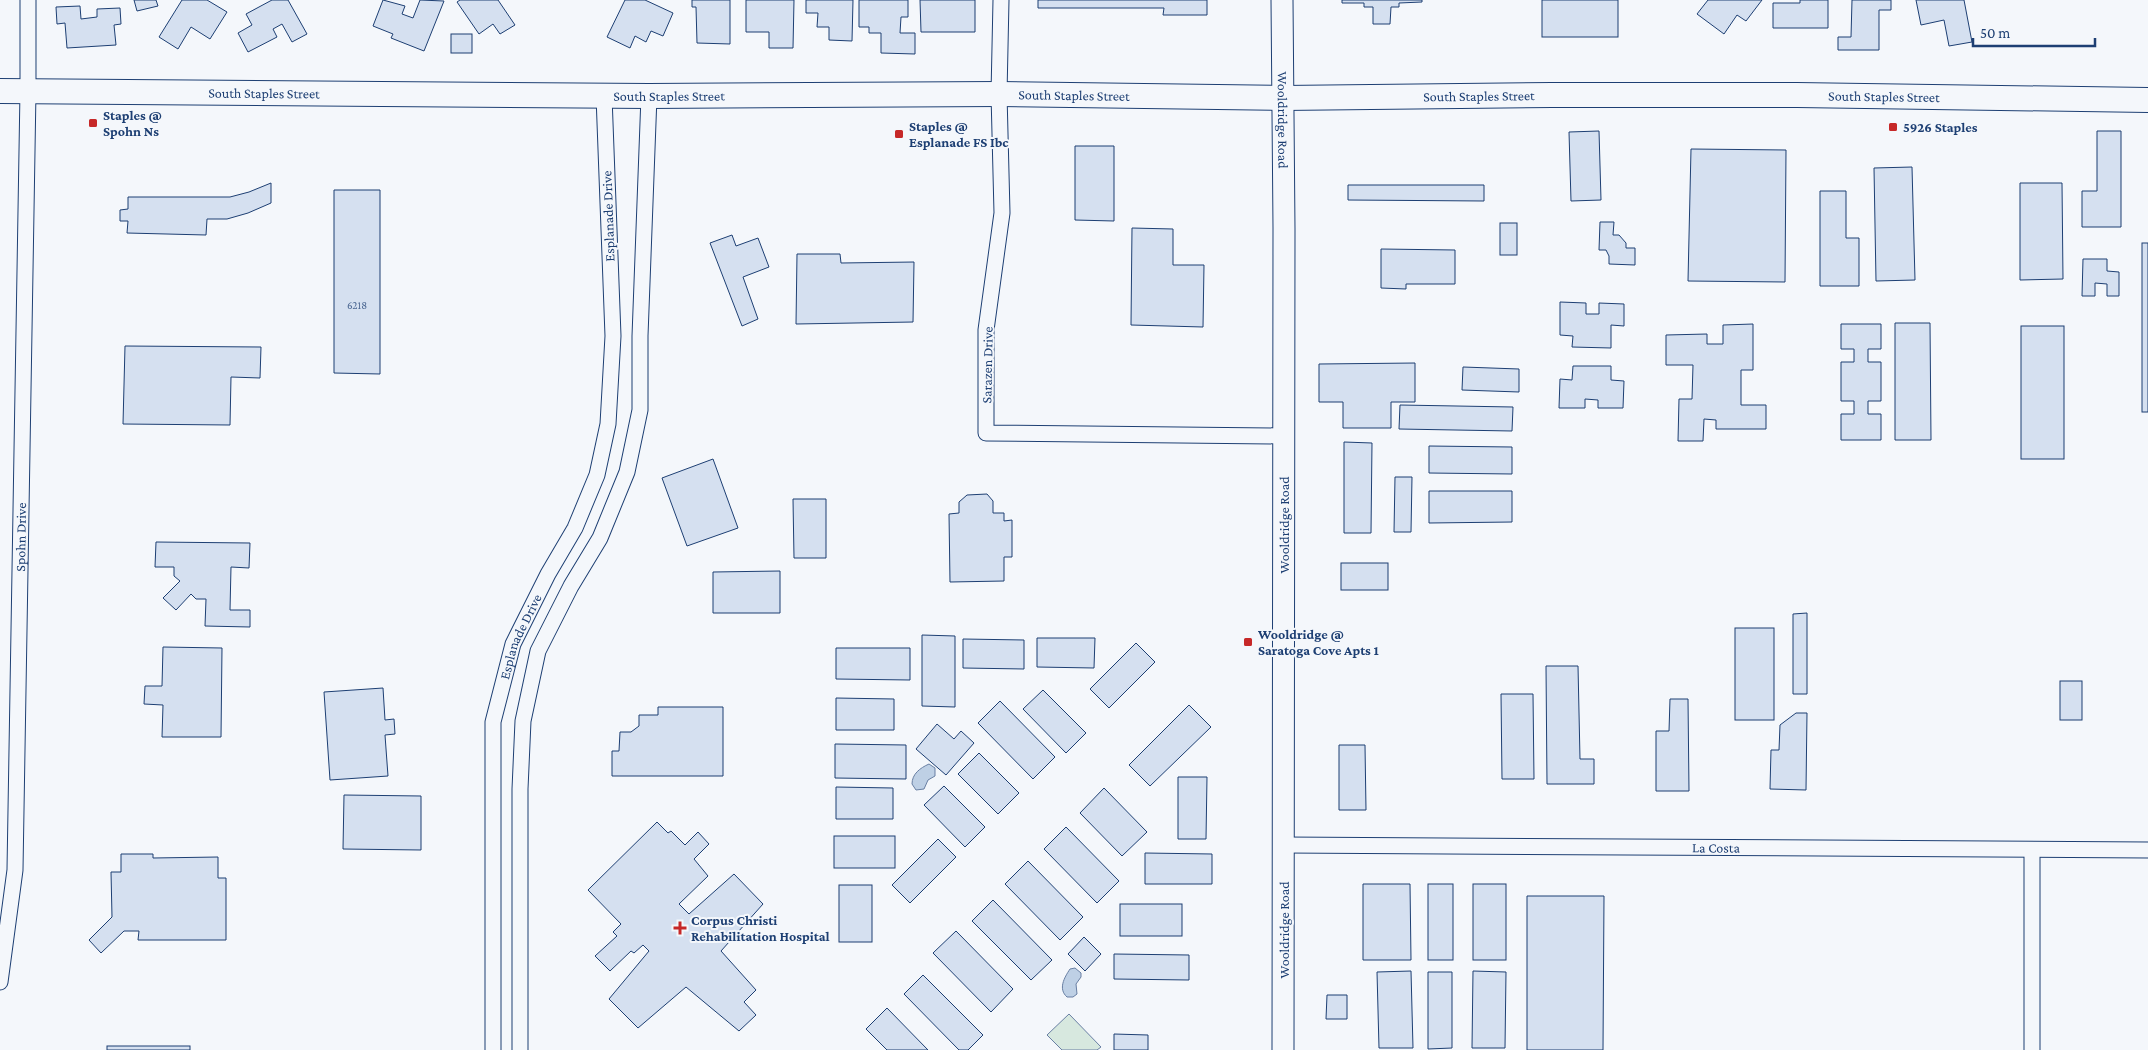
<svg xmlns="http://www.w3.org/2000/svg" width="2148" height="1050" font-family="'Crimson Pro',serif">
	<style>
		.green { fill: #d7e8df; stroke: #687fa3 }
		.water { fill: #bed0e5; stroke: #687fa3 }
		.building { fill: #d5e0f0; stroke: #1d3f73 }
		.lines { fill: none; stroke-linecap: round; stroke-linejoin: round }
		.street-casing { stroke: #1d3f73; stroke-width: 17 }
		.secondary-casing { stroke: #1d3f73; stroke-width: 23 }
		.primary-casing { stroke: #1d3f73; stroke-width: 26 }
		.street { stroke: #f4f7fb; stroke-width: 15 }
		.secondary { stroke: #f4f7fb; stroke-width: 21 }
		.primary { stroke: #f4f7fb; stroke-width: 24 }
		.poi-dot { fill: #c62828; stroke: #f4f7fb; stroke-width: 2 }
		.labels { text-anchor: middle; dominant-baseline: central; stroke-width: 4; stroke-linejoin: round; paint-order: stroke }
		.number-label { font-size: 11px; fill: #4b6792 }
		.street-label { font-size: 14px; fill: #1d3f73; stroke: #f4f7fb }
		.poi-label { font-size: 14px; font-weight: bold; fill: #1d3f73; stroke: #f4f7fb; text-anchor: start }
	</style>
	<rect width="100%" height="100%" fill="#f4f7fb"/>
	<polygon class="green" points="1069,1014 1101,1047 1097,1050 1062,1050 1047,1035"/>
	<g class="water">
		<path d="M929,764L935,768V776L928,780L924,789L916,790L912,784C912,774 920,768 929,764Z"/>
		<path d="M1075,968L1081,973V977L1076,984L1077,994L1073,997H1067C1058,989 1064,978 1070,969Z"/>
	</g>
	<g class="building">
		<polygon points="134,0 156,0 158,6 137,11"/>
		<polygon points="182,0 207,0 227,12 210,39 191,27 178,49 159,37"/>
		<polygon points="272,0 288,0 307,34 292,42 282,24 273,29 277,37 248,52 238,33 252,25 246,14"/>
		<polygon points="383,0 405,6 402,14 413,18 420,0 444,1 424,51 391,38 393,34 373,26"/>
		<polygon points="460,0 498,0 515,25 500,34 493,24 479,34 457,2"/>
		<polygon points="625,0 645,0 673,13 663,36 651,31 646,42 635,36 630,48 607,37"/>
		<polygon points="692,0 730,0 730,44 697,43 696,7 692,7"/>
		<polygon points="746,0 794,0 793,48 769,48 769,32 746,32"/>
		<polygon points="806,0 853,0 852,41 829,40 829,27 817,27 818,13 806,13"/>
		<polygon points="859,0 908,0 908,17 901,17 900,33 915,33 915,54 881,53 881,33 869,33 869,27 859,27"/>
		<polygon points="920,0 975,0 975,32 921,32"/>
		<polygon points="1038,0 1207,0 1207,15 1163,15 1164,8 1038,8"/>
		<polygon points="1342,0 1422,0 1422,2 1399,3 1399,7 1391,7 1390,24 1373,24 1373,7 1364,7 1364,3 1342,3"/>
		<rect x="1542" y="0" width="76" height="37"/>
		<polygon points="1708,0 1762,0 1746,21 1737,15 1724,34 1697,14"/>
		<polygon points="1800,0 1828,0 1828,28 1773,28 1773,3 1800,3"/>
		<polygon points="1852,0 1891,0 1891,10 1879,10 1879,50 1838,50 1838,37 1851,37"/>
		<polygon points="1916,0 1964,0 1972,42 1949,46 1944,20 1921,25"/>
		<polygon points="80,6 81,19 97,17 97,9 120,8 121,24 114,25 116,45 67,48 65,23 57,24 56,7"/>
		<rect x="451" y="34" width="21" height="19"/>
		<polygon points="1599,131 1601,200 1571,201 1569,132"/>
		<polygon points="2097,131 2121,131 2121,227 2082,227 2082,191 2097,191"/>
		<polygon points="1075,146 1114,146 1114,221 1075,220"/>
		<polygon points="1691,149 1786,150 1785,282 1688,281"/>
		<polygon points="1912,167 1915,280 1876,281 1874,168"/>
		<polygon points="271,183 271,203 248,213 227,219 207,219 206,235 127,233 128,221 120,221 120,210 128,209 128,197 230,197 249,192"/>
		<polygon points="2020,183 2062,183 2063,279 2020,280"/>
		<polygon points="1348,185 1484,185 1484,201 1348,200"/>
		<polygon points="334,190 380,190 380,374 334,373"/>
		<polygon points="1820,191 1846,191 1846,238 1859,238 1859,286 1820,286"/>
		<polygon points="1600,222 1614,222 1613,235 1619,235 1626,243 1626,248 1635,248 1635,265 1609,264 1609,256 1606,250 1599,250"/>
		<rect x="1500" y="223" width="17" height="32"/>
		<polygon points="1132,228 1173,229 1173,265 1204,265 1203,327 1131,325"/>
		<polygon points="732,235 736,246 758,238 769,267 743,277 758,319 742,326 710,243"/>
		<rect x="2142" y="243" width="6" height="169"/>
		<polygon points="1381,249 1455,250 1455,284 1406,284 1406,289 1381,288"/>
		<polygon points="797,254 840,254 841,263 914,262 913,322 796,324"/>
		<polygon points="2083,259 2107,259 2107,271 2119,272 2119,296 2107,296 2107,284 2095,283 2095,296 2082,296"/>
		<polygon points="1560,302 1586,303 1586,314 1599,314 1599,303 1624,304 1624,326 1611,325 1611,348 1572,347 1573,336 1560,335"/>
		<polygon points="1895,323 1930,323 1931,440 1895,440"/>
		<polygon points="1753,324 1753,370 1741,370 1741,405 1766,405 1766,429 1716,429 1716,420 1704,419 1703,441 1678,441 1679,399 1692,399 1693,365 1666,365 1666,335 1707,334 1707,344 1723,344 1723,325"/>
		<polygon points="1841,324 1881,324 1881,349 1868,349 1868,362 1881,362 1881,401 1868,401 1868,414 1881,414 1881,440 1841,440 1841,414 1854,414 1854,401 1841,401 1841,362 1854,362 1854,349 1841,349"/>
		<rect x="2021" y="326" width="43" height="133"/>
		<polygon points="125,346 261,347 260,378 231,377 230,425 123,424"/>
		<polygon points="1415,363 1415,402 1391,402 1391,428 1343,428 1343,402 1319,402 1319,364"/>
		<polygon points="1573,366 1611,366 1611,380 1624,381 1623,408 1598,408 1598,400 1585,399 1585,408 1559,408 1560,379 1572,380"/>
		<polygon points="1463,367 1519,369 1519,392 1462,390"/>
		<polygon points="1400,405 1513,407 1512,431 1399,429"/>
		<polygon points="1344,442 1372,443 1371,533 1344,533"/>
		<polygon points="1429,446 1512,447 1512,474 1429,473"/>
		<polygon points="713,459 738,528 687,546 662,478"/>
		<polygon points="1395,477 1412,477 1411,532 1394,532"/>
		<polygon points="1429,491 1512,491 1512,522 1429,523"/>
		<polygon points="987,494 993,501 993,513 1004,513 1004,521 1012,520 1012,557 1004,557 1004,581 950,582 949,514 959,513 959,502 967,495"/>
		<polygon points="793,499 826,499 826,558 794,558"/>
		<polygon points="156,542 250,543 249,568 231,567 230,610 250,610 250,627 205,626 206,599 196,599 191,594 176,610 163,598 180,581 174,576 174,567 155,567"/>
		<rect x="1341" y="563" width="47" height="27"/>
		<polygon points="780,571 780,613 713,613 713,572"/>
		<polygon points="1807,613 1807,694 1793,694 1793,614"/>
		<rect x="1735" y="628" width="39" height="92"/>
		<polygon points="922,635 955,636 955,707 922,706"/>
		<polygon points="1037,638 1095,638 1094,668 1037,667"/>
		<polygon points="963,639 1024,640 1024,669 963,668"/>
		<polygon points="1136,643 1155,662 1109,708 1090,689"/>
		<polygon points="163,647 222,648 221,737 162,737 163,705 144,704 145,686 162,686"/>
		<polygon points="836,648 910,648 910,680 836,679"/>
		<polygon points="1546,666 1578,666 1580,759 1594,759 1594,784 1547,784"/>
		<rect x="2060" y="681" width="22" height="39"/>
		<polygon points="383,688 385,720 394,719 395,734 385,735 388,776 330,780 324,692"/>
		<polygon points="1043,690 1086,733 1066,753 1023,709"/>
		<polygon points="1501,694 1533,694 1534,779 1502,779"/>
		<polygon points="836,698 894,699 894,730 836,730"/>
		<polygon points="1670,699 1688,699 1689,791 1656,791 1656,731 1669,731"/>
		<polygon points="1000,701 1055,757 1033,779 978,723"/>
		<polygon points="1189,705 1211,727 1150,786 1129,765"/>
		<polygon points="658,707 723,707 723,776 612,776 612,751 619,751 620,732 631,732 639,726 639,715 658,715"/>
		<polygon points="1796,713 1807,713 1806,790 1770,789 1771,750 1779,750 1780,725"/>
		<polygon points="937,724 954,739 961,731 974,743 946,775 916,749"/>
		<polygon points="835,744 906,745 906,779 835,778"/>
		<polygon points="1339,745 1365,745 1366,810 1339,810"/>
		<polygon points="979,753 1019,793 998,814 958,774"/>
		<polygon points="1178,777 1207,777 1206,839 1178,839"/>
		<polygon points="944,786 985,827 965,847 924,805"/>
		<polygon points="836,787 893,788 893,819 836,819"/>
		<polygon points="1104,788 1147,832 1122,856 1080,813"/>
		<polygon points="344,795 421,796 421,850 343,849"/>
		<polygon points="657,822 668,833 671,831 685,845 698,832 709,844 694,859 708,876 679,904 689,914 734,874 763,904 721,951 756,990 744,1002 756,1015 739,1031 686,987 638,1028 609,999 649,951 643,945 634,953 631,951 610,971 595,956 617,936 613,932 621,924 588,890"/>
		<polygon points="1066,827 1119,881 1097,903 1044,849"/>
		<rect x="834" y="836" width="61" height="32"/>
		<polygon points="938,839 956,857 910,903 892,885"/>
		<polygon points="1145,853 1212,854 1212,884 1145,884"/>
		<polygon points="121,854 153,854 153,858 218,857 218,878 226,878 226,940 138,940 139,931 124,931 101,953 89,940 112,917 111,872 121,872"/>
		<polygon points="1028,861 1083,917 1060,940 1005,884"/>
		<polygon points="1363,884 1410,884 1411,960 1363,960"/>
		<rect x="1428" y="884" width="25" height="76"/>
		<rect x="1473" y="884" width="33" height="76"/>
		<rect x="839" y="885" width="33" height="57"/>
		<polygon points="1527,896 1604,896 1603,1050 1527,1050"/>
		<polygon points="993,900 1052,960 1031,980 972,921"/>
		<rect x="1120" y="904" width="62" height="32"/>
		<polygon points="956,931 1013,989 991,1012 933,953"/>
		<polygon points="1084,937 1101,954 1085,971 1068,954"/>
		<polygon points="1114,954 1189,955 1189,980 1114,979"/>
		<polygon points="1411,971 1413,1048 1379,1048 1377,972"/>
		<polygon points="1473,971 1506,972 1505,1048 1472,1048"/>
		<polygon points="1428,972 1452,972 1452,1048 1428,1049"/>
		<polygon points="923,975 983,1035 968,1050 959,1050 904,994"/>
		<polygon points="1327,995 1347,995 1347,1019 1326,1019"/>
		<polygon points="887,1008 928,1050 887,1050 866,1029"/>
		<polygon points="1114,1034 1148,1035 1148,1050 1114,1050"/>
		<rect x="107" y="1046" width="83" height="4"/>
	</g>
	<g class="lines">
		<defs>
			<g id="street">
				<polyline points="1001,0 999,94 1002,213 986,330 986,433 1284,436"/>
				<path id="s1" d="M1284,845L2148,850"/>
				<polyline points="2032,850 2032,1050"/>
				<path id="s2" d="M0,982L15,870L28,91V0"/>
				<path id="s3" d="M493,1050V722L513,644L548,574L575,528L597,475L608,424L613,336L604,96"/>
				<polyline points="520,1050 520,789 523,721 538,651 571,586 600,538 627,472 640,410 640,336 649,96"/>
			</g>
			<g id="secondary">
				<path id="s4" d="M1282,0L1284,228L1283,1050"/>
			</g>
			<g id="primary">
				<path id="s5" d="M0,91L649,96L999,94L1283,98L1552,95H1797L2148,100"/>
			</g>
		</defs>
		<use href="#street" class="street-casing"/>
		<use href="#secondary" class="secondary-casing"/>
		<use href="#primary" class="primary-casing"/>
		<use href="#street" class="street"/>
		<use href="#secondary" class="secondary"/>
		<use href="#primary" class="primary"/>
	</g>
	<g class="poi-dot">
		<rect x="88" y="118" width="10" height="10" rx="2.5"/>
		<rect x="1888" y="122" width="10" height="10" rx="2.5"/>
		<rect x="894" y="129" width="10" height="10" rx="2.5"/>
		<rect x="1243" y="637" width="10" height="10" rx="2.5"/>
		<path d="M677.5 920.5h5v5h5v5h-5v5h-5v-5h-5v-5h5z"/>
	</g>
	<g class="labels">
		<g class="number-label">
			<text x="357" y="305">6218</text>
		</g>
		<g class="street-label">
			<text stroke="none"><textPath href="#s5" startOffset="264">South Staples Street</textPath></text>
			<text stroke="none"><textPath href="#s5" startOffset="1074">South Staples Street</textPath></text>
			<text stroke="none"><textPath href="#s5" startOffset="669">South Staples Street</textPath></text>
			<text stroke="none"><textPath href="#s5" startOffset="1479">South Staples Street</textPath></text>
			<text stroke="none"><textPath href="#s5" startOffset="1884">South Staples Street</textPath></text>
			<text stroke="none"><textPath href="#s4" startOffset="120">Wooldridge Road</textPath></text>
			<text transform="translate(608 216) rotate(-92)">Esplanade Drive</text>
			<text transform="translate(987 365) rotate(-89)">Sarazen Drive</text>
			<text transform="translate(1284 525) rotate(-90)">Wooldridge Road</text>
			<text stroke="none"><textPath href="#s2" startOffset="446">Spohn Drive</textPath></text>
			<text stroke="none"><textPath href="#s3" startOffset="418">Esplanade Drive</textPath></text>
			<text stroke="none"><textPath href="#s1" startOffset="432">La Costa</textPath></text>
			<text transform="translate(1284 930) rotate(-90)">Wooldridge Road</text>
		</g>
		<g class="poi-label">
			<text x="103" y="115">Staples @<tspan x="103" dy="16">Spohn Ns</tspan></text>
			<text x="909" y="126">Staples @<tspan x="909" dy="16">Esplanade FS Ibc</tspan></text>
			<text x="1903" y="127">5926 Staples</text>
			<text x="1258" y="634">Wooldridge @<tspan x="1258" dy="16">Saratoga Cove Apts 1</tspan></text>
			<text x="691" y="920">Corpus Christi<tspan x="691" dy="16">Rehabilitation Hospital</tspan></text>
		</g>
	</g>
	<path d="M1973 38v8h122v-8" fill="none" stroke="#1d3f73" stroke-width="2.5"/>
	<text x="1980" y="38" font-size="15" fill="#1d3f73" stroke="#f4f7fb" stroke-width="4" paint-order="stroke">50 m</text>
</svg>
